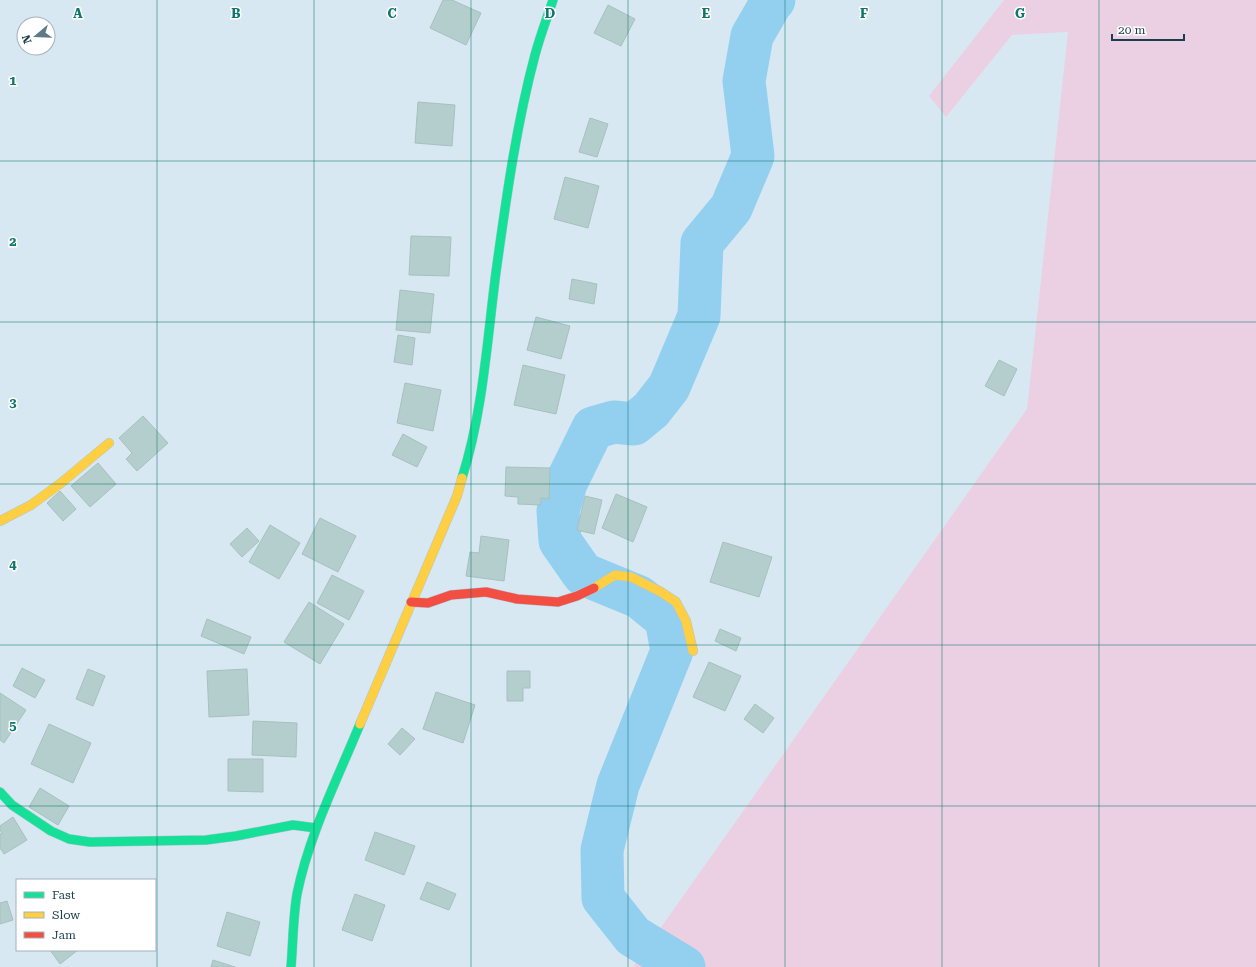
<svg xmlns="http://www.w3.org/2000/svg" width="1256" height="967" font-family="'Roboto Serif',serif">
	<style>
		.green { fill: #ebd0e3 }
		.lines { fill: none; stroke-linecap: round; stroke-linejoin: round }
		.river { stroke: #93d0f0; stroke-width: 43 }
		.building { fill: #b4cecd; stroke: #a6c0bf }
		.fast-casing { stroke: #afc6d3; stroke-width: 10 }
		.slow-casing { stroke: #afc6d3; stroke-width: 10 }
		.jam-casing { stroke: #afc6d3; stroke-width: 10 }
		.fast { stroke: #16e098; stroke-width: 9 }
		.slow { stroke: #ffcf43; stroke-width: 9 }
		.jam { stroke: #f24e42; stroke-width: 9 }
		.grid { fill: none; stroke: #0f766e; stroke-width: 1; stroke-opacity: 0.55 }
		.grid-label { font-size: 13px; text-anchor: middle; font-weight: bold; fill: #0f766e; stroke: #fff; stroke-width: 3; stroke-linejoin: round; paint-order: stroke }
	</style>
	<rect width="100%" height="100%" fill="#d8e8f2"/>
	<polygon class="green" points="1004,0 1256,0 1256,967 633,967 1027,409 1068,32 1012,35 946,117 929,96"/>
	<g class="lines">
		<polyline class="river" points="684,967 633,936 603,898 602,850 618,785 672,651 666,619 639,597 583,574 560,541 558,511 566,483 593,428 614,422 634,424 651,410 669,387 699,316 702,243 731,208 753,156 744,81 752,36 771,3 774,0"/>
	</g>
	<g class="building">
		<polygon points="443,0 452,0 481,13 466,45 430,28"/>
		<polygon points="608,5 635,19 621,46 594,33"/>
		<polygon points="418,102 455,105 452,146 415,143"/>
		<polygon points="590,118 608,124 597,157 579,152"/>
		<polygon points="565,177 599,186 588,228 554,219"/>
		<polygon points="411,236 451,237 449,276 409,275"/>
		<polygon points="572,279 597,284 594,304 569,299"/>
		<polygon points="400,290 434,294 430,333 396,330"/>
		<polygon points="536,317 570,326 561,359 527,350"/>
		<polygon points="398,335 415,338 412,365 394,362"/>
		<polygon points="999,360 1017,369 1004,396 985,386"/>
		<polygon points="523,365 565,375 556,414 514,405"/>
		<polygon points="405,383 441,390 433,431 397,423"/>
		<polygon points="143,416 168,443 137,471 126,459 132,453 119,438"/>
		<polygon points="403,434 427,447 417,467 392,455"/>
		<polygon points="98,463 116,484 90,507 71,486"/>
		<polygon points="506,467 550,468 549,499 541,498 541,505 518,504 518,497 505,496"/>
		<polygon points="60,491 76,509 63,521 47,503"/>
		<polygon points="616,494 647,507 633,542 602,528"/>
		<polygon points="585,496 602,500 594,534 577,530"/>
		<polygon points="320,518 356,536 338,572 302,554"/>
		<polygon points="270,525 300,543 279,579 249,562"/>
		<polygon points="247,528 259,541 242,557 230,544"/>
		<polygon points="481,536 509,540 504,581 466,576 470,552 479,553"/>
		<polygon points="723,542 772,557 759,597 710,582"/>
		<polygon points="332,575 364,591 349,620 317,603"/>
		<polygon points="309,602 344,624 320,664 284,642"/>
		<polygon points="207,619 251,637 244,654 201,636"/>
		<polygon points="720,629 741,638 736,651 715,641"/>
		<polygon points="709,662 741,676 725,711 693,697"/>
		<polygon points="22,668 45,680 35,698 13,686"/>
		<polygon points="88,669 105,676 93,706 76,699"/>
		<polygon points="247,669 249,715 209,717 207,671"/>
		<polygon points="507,671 530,671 530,688 523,688 523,701 507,701"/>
		<polygon points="436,692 475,705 463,743 423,729"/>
		<polygon points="0,693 26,710 4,743 0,740"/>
		<polygon points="755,704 774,718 763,733 744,719"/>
		<polygon points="253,721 297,723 296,757 252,755"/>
		<polygon points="49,724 91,743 73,783 31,764"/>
		<polygon points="402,728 415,739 400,755 388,744"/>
		<polygon points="228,759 263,759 263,792 228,791"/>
		<polygon points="40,788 69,806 58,825 29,807"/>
		<polygon points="13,817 27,840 4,854 0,848 0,834 2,833 0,830 0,826"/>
		<polygon points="375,832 415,846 404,875 365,860"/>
		<polygon points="427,882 456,894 449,910 420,899"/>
		<polygon points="355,894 385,905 372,941 342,930"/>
		<polygon points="7,901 13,920 0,924 0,903"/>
		<polygon points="227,912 260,922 250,956 217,946"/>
		<polygon points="50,950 78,950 60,964"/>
		<polygon points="213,960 235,967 211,967"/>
	</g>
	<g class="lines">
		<defs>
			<g id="fast">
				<path d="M462,478C483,412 487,341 496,272C506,200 516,126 535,55C540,36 547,18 553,0"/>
				<polyline points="0,792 12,805 51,831 69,839 90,842 206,840 236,836 293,825 316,828"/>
				<path d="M291,967C293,944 293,917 297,894C309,835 337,780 360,724"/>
			</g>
			<g id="slow">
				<polyline points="0,521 31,505 61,483 109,443"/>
				<polyline points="594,588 615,575 631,577 661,592 676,602 686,621 693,651"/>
				<polyline points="360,724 457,496 462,478"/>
			</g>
			<polyline id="jam" points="411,602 428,603 451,595 486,592 517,599 558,602 577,596 594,588"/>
		</defs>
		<use href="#fast" class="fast-casing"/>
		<use href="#slow" class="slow-casing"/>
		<use href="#jam" class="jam-casing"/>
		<use href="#fast" class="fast"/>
		<use href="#slow" class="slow"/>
		<use href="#jam" class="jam"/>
	</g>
	<path class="grid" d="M157,0V967M314,0V967M471,0V967M628,0V967M785,0V967M942,0V967M1099,0V967M0,161H1256M0,322H1256M0,484H1256M0,645H1256M0,806H1256"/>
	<g class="grid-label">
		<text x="78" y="18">A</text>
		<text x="236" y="18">B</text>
		<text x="392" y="18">C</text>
		<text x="550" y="18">D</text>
		<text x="706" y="18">E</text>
		<text x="864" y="18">F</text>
		<text x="1020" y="18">G</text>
		<text x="13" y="85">1</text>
		<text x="13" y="246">2</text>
		<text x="13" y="407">3</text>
		<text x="13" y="569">4</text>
		<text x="13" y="730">5</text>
	</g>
	<rect x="16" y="879" width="140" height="72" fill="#ffffff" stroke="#a4b1b8"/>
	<rect x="24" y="892" width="20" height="6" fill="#16e098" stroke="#a4b1b8"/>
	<text x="52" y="899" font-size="12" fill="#1b3d4e">Fast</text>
	<rect x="24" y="912" width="20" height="6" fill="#ffcf43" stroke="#a4b1b8"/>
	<text x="52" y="919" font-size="12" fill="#1b3d4e">Slow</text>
	<rect x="24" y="932" width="20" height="6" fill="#f24e42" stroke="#a4b1b8"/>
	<text x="52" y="939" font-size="12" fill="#1b3d4e">Jam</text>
	<g transform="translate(36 36) rotate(251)"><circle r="19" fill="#ffffff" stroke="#a4b1b8"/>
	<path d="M0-3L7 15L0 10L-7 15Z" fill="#5d7987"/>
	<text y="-6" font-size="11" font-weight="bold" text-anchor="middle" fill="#1b3d4e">N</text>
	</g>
	<path d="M1112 34v6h72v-6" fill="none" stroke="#1b3d4e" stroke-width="2"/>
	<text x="1118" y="34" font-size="12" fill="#1b3d4e" stroke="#ffffff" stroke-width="3" paint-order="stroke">20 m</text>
</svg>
